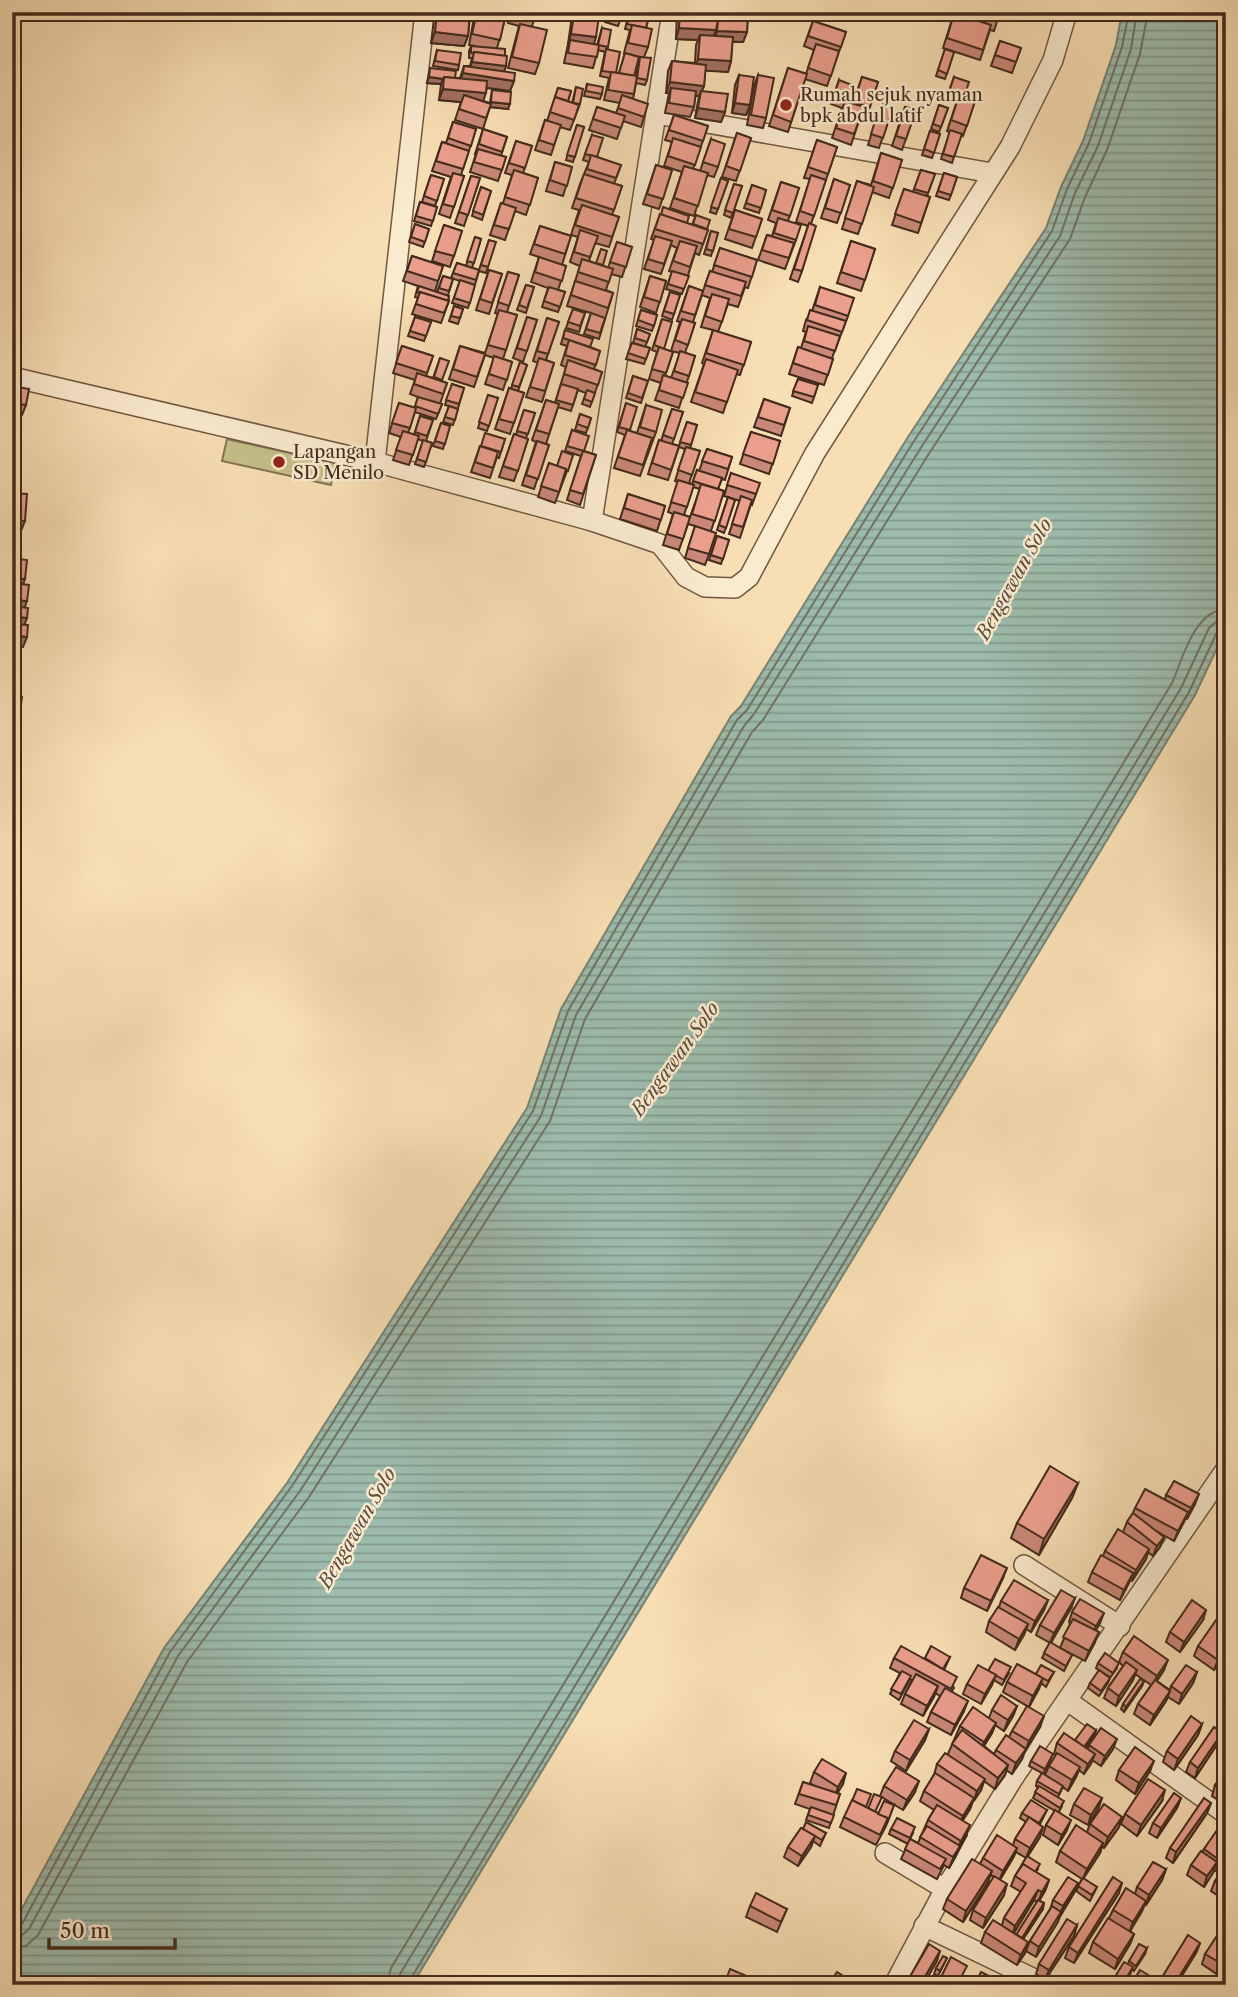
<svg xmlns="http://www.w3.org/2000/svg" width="1238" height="1997" font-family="'Libre Caslon Text',serif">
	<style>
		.grass { fill: #c4bf88; stroke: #847452; stroke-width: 2 }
		.water { fill: url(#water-rules); stroke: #798273; stroke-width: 2 }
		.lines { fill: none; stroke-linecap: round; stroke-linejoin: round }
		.shore { stroke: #707364; stroke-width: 2 }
		.minor-casing { stroke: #705742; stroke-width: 22 }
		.minor { stroke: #faeace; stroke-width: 19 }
		.wall { fill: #c98878; stroke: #432a1c; stroke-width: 2; fill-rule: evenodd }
		.shaded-wall { fill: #a46f62; stroke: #432a1c; stroke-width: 2 }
		.building { fill: #ea9e8c; stroke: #432a1c; stroke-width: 2 }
		.poi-dot { fill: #8f2418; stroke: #faeace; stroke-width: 2.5 }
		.labels { text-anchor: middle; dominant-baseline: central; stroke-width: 5; stroke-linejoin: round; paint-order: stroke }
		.poi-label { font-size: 18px; fill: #432a1c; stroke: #faeace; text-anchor: start }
		.water-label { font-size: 19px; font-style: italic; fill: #5a4e40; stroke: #faeace }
	</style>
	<defs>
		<pattern id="water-rules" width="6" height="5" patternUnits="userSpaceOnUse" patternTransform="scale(1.75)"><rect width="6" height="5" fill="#9dbcad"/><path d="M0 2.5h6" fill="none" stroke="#82998c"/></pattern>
	</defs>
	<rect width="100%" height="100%" fill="#f8deb4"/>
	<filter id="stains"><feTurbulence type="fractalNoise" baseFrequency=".00286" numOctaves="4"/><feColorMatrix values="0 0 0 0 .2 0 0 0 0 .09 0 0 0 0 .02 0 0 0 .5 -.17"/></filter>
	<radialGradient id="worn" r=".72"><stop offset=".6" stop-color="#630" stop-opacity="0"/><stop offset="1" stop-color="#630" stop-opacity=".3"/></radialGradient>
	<polygon class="grass" points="227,439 336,463 331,485 222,461"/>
	<polygon class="water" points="1122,12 1226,12 1226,629 1195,695 412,1985 12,1985 12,1927 164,1648 287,1483 527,1108 561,1009 731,716 741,706 908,437 1046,228 1061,187 1083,141 1116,45"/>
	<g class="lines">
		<g class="shore">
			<polyline points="12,1929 22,1924 170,1652 292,1486 533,1111 568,1011 737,720 747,710 914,441 1052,231 1067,189 1089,143 1122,47 1129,12"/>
			<polyline points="12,1938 21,1936 29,1929 178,1656 300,1491 541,1116 576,1015 744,726 754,714 922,446 1060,236 1075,193 1098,146 1131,49 1137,12"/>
			<polyline points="12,1948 26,1946 38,1935 187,1662 309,1497 550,1121 585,1019 752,732 763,720 930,452 1070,239 1085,197 1107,150 1140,54 1148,12"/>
			<path d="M387,1985L391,1968L1172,683C1183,658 1194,611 1226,609"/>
			<polyline points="398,1985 400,1974 1181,688 1209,628 1217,621 1226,620"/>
			<polyline points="407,1985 1189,692 1217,632 1226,629"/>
		</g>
		<defs>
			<g id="minor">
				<polyline points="656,114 992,173"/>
				<polyline points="12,377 375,462 425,12"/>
				<polyline points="375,462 592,521 672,12"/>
				<polyline points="592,521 660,544 686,577 705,587 735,588 749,577 815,453 1010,147 1053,60 1067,12"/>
				<polyline points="1024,1565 1120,1626"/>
				<polyline points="1068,1701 1226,1814"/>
				<polyline points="885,1853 945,1889"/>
				<polyline points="924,1926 1047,1985"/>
				<polyline points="894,1985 945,1889 1014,1777 1226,1469"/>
			</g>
		</defs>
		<use href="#minor" class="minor-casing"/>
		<use href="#minor" class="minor"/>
	</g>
	<g class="wall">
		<polygon points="433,12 473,12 471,17 470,16 468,36 464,46 431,43 434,19 436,13"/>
		<polygon points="477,12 507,12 497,48 505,56 506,66 504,71 514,81 510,91 487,88 483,101 490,103 492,90 508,109 490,107 483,129 455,120 461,102 439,100 441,84 427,83 430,68 455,78 460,78 464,66 470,66 472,58 469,58 469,51 471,46 475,46 469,45 473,23"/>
		<polygon points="511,12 537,12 532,26 539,63 535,74 508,68 519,26 508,23"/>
		<polygon points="574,12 595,12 594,15 594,44 597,45 602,28 608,47 607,50 616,73 619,73 625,53 634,76 636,76 640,57 624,53 630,30 625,29 629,13 627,12 659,12 657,18 649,16 646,28 648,47 644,57 647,80 645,85 636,83 633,99 644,117 641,127 623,121 617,139 589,130 597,107 616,113 620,103 604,100 609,78 600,76 605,52 598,50 593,68 564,63 568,44 571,23"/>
		<polygon points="607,12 623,12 618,26 605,22"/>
		<polygon points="677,12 748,12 747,32 743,42 732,42 731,61 728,72 705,70 704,86 702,91 725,112 721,122 695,118 699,96 695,96 694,107 690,117 665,113 669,93 666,93 668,71 672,61 695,63 696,45 698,40 676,39"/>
		<polygon points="962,12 1000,12 994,31 990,30 980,60 943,48 954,13 961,15"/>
		<polygon points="813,21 846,32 827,86 805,79 788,132 769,126 788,68 806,74 814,50 804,46"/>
		<polygon points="1000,41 1021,48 1012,73 991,66"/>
		<polygon points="945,49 954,52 945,79 936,76"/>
		<polygon points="437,50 459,65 458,70 433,66"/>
		<polygon points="739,75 750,105 746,115 732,113 735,85"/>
		<polygon points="758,75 766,118 763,128 747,125 754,86"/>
		<polygon points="862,77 878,82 866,117 861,115 851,145 832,138 842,108 831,104 839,80 846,101 853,103"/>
		<polygon points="954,77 964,98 975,101 963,136 961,135 952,163 941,159 950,132 947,131 957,101 947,97"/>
		<polygon points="587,84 602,94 600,99 584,96"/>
		<polygon points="576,87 580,104 570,130 560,127 551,155 535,150 545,120 547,121 558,88 571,91 568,102 572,103"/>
		<polygon points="881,103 893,107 879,148 868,145"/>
		<polygon points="939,105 948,108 939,132 931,129"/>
		<polygon points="905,107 916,110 902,150 892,146"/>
		<polygon points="674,115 708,126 693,169 700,171 711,139 718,167 714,177 707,175 694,216 670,208 682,172 664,166 672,142 665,140"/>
		<polygon points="453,122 476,129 461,175 464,176 450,218 439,214 451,177 432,171 442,142 446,143"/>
		<polygon points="577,125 584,127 573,162 566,160"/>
		<polygon points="483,129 507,137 501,156 506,157 498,181 470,172 476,154 475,154"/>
		<polygon points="930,131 940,134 932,158 922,155"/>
		<polygon points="737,133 751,138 736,181 722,177"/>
		<polygon points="592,135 597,157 621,165 614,184 622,186 612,215 619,217 609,247 595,243 589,261 608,268 617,242 632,247 622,277 611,274 606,290 613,293 599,339 584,334 591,313 567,306 580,266 570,262 578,237 571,235 579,210 572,208 580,184 589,162 583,160"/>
		<polygon points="817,140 837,147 811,224 802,271 798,282 790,279 808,226 796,222 810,179 804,178"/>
		<polygon points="516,141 532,146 523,173 538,178 526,215 515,211 505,240 490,235 501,203 503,203 512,175 505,173"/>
		<polygon points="881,153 902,160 889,198 872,192 858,234 842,229 857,181 871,185"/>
		<polygon points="555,162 572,167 563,196 546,191"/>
		<polygon points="656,165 672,170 659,209 643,204"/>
		<polygon points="921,170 935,174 927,196 930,197 918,233 892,225 904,189 913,192"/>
		<polygon points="944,173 957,177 949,200 936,196"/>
		<polygon points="431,175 444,179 435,206 422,202"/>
		<polygon points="471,176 480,178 464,226 455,223"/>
		<polygon points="721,178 728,181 716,214 710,212"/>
		<polygon points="834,179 850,185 837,223 821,218"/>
		<polygon points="781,182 799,188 788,221 796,240 785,269 758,260 767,235 772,236 776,223 768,220"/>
		<polygon points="734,184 742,186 731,218 724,215"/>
		<polygon points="752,185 766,190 759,213 744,208"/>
		<polygon points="481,187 491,191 482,220 472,216"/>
		<polygon points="420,202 437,207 431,226 414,221"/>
		<polygon points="735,210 762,219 752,248 725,239"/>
		<polygon points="660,214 692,225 696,215 708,230 699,255 695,253 682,294 666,289 672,272 669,271 677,248 671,245 661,274 644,269 654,240 651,239"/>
		<polygon points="415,224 429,229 423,247 409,242"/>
		<polygon points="444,225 462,231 450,267 432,261"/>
		<polygon points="540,226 571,236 562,265 566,266 558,290 565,292 558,312 542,307 548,288 531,282 539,257 530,254"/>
		<polygon points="711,231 718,233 711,256 704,254"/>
		<polygon points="475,237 481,239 472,268 479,270 489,240 488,267 486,273 479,271 468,308 452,303 460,281 451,278 457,263 466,266"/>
		<polygon points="851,241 875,249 861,291 837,283"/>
		<polygon points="720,248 757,260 748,288 745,287 738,307 728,304 718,332 751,342 740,375 736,374 723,413 691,402 704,364 702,363 713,330 701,327 710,298 702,295 693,322 695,323 685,353 695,356 679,408 655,400 661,383 649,379 657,352 652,350 662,319 664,349 673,352 665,376 671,378 680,353 671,351 680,322 677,321 689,286 703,291 710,271 712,272"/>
		<polygon points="412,256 443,266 435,291 437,292 443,276 453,279 448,295 449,301 441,323 412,314 418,298 415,297 418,286 403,281"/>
		<polygon points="489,270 502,274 489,314 476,310"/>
		<polygon points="508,272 519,275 507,312 517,315 503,359 512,362 503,390 485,384 494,358 485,355 474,387 449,379 460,346 485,353 498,314 495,313"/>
		<polygon points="650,276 666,281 656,313 640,307"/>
		<polygon points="526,285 534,287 526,313 517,310"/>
		<polygon points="820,287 848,316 832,358 833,359 824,385 789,374 798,347 801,348 806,332 803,331 806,320 812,311"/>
		<polygon points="670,292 680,295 672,320 662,316"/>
		<polygon points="454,306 463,309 458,324 449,321"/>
		<polygon points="573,309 585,313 579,332 566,328"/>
		<polygon points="641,310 657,315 652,331 636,326"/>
		<polygon points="415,317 431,322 424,341 408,336"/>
		<polygon points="527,317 537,320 523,362 513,358"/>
		<polygon points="547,318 559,322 546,360 554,363 542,402 526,397 538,363 533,361"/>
		<polygon points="637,329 650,334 645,347 633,343"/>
		<polygon points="565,330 590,347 600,351 594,369 602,372 590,407 582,404 586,393 578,390 571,411 558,407 546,444 549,445 534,489 522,485 536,442 532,440 546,400 555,403 566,367 561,365 567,346 561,344"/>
		<polygon points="632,343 650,348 644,364 626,359"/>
		<polygon points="402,346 433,356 426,376 433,378 440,358 442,381 447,383 440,404 442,404 436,419 415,412 408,433 414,435 420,416 433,420 426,441 432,443 424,467 415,464 423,441 418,439 409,465 393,460 401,437 389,433 399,403 415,408 418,397 410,394 415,380 393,373"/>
		<polygon points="520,362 527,365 518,391 524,393 510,434 495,429 509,388 511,389"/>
		<polygon points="633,376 648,381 641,403 626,398"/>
		<polygon points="798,379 818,385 812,403 792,396"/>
		<polygon points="452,384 464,388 453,425 443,422 449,406 445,405"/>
		<polygon points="12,386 26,405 22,415 19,415 12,436"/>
		<polygon points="488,395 498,398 487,431 478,428"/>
		<polygon points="764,399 790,408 781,436 754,427"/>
		<polygon points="626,403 630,431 637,433 646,405 656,432 640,476 614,468 625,435 617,432"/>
		<path d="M672,409L683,412L672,444L679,446L687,422L697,425L690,448L700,451L689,483L692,484L697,470L699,471L707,449L732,457L725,480L722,479L718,489L724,491L711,531L709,554L705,565L685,558L695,526L688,524L679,550L663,545L673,514L668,512L678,482L675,481L685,449L679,447L668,480L648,474L659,440L661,441ZM693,487L700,489L690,517L684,515Z"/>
		<polygon points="524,410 535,413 526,438 528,439 514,481 499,477 514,434 516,435"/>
		<polygon points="580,414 591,418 586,433 575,430"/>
		<polygon points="441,423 450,426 443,449 433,446"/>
		<polygon points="572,430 584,451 596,455 580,505 567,500 581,456 565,451"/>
		<polygon points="751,432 780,441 769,474 740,464"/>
		<polygon points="505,439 499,458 497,457 490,478 471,472 480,446"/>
		<polygon points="573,455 555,503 538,497 549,463 557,466"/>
		<polygon points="731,473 756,494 752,505 751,504 740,538 729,534 740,501 724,496"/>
		<polygon points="628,494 665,506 657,531 620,519"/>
		<polygon points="728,497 735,500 724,533 717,530"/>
		<polygon points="717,536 729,540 721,564 709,560"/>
		<polygon points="12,954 16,973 12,983"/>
		<polygon points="1078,1483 1072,1498 1039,1555 1011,1538 1017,1523"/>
		<polygon points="1166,1495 1195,1504 1187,1519 1185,1518 1174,1541 1158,1532 1164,1537 1160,1547 1153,1556 1148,1552 1146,1559 1132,1581 1130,1580 1120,1600 1088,1582 1092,1572 1103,1556 1105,1551 1123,1532 1127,1522 1133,1513 1135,1508 1165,1500"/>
		<polygon points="1003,1578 987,1611 961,1598 964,1588"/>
		<polygon points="1075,1598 1071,1608 1051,1643 1072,1655 1064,1671 1042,1658 1050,1643 1036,1635 1040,1625"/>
		<polygon points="1048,1600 1044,1610 1031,1632 1026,1629 1015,1650 986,1632 989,1621 999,1607 1001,1601"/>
		<polygon points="1072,1612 1100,1623 1096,1630 1095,1642 1085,1661 1060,1648 1070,1624 1069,1622"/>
		<polygon points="1203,1620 1180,1652 1166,1642 1170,1632"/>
		<polygon points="1226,1621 1226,1653 1214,1670 1194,1656 1198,1646"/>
		<polygon points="1123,1652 1164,1670 1157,1681 1170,1690 1171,1686 1197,1672 1193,1683 1179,1704 1168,1697 1166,1701 1150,1725 1134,1714 1138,1704 1151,1685 1135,1674 1133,1680 1116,1706 1104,1698 1108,1688 1123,1666 1119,1662"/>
		<polygon points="950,1657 944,1670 954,1688 952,1691 964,1711 951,1735 927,1722 931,1712 940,1696 935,1693 923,1716 901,1704 905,1694 912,1680 910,1679 899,1700 890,1694 900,1673 890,1668 894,1658 925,1659"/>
		<polygon points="1098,1663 1117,1668 1110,1678 1108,1683 1099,1696 1088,1688 1090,1683 1108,1676 1096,1668"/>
		<polygon points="988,1671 1009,1673 1002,1685 994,1680 981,1704 963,1694 967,1684"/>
		<polygon points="1054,1672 1046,1687 1041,1683 1029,1707 1003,1692 1007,1682 1036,1674"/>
		<polygon points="1144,1681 1142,1686 1124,1712 1121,1709 1123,1704"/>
		<polygon points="1017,1706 1013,1716 1004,1731 995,1725 992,1733 984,1746 994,1754 996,1750 1009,1737 1012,1731 1040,1727 1025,1751 1022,1759 1012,1774 1006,1770 1005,1775 995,1789 984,1781 981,1790 973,1801 970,1809 963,1820 967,1835 949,1868 944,1865 937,1879 901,1859 908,1844 889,1834 891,1829 913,1833 910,1839 918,1843 928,1820 934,1810 920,1801 924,1791 934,1775 937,1764 948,1754 960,1726 989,1718 992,1710"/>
		<polygon points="1202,1724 1198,1735 1174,1770 1163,1762 1167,1751"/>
		<polygon points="929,1729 925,1740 906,1771 891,1761 895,1751"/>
		<polygon points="1096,1730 1094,1736 1086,1748 1088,1749 1089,1745 1113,1749 1101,1766 1092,1760 1084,1774 1079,1770 1076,1777 1068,1791 1063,1787 1058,1797 1062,1806 1059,1812 1067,1830 1058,1845 1043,1835 1046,1825 1055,1811 1033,1798 1038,1787 1036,1786 1037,1781 1042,1773 1029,1766 1031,1761 1053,1754 1043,1774 1045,1775 1049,1766 1056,1755 1054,1754 1057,1743 1075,1740"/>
		<polygon points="1218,1743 1195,1778 1186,1772 1190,1762"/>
		<polygon points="1119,1770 1150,1771 1135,1794 1116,1780"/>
		<polygon points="1226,1770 1226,1796 1221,1802 1212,1796 1215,1785"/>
		<polygon points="814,1772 843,1784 837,1793 840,1794 829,1828 806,1820 810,1809 795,1804 803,1782 817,1787 810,1783"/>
		<polygon points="884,1786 915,1792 903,1810 880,1796"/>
		<polygon points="1102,1798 1098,1809 1088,1825 1070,1815 1074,1804"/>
		<polygon points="1181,1798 1177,1808 1157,1838 1149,1833 1153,1823"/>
		<polygon points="1162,1801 1137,1836 1121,1824 1125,1814"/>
		<polygon points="1211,1803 1207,1813 1173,1863 1166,1858 1170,1848"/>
		<polygon points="894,1805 886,1826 876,1845 840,1827 844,1817 866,1807 878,1814"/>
		<path d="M1047,1810L1040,1824V1837L1028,1856L1038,1869L1036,1872L1049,1880L1045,1891L1039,1900L1043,1909L1023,1939L1025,1953L1017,1965L981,1943L985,1932L1002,1925L1004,1918L1021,1892L1011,1886L1015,1876L1026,1858L1016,1852L1013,1858L1000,1880L1004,1895L983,1928L970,1920L973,1910L994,1877L990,1875L988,1882L963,1922L943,1909L947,1899L980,1864L983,1858L1013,1845L1015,1839L1026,1822L1020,1818L1022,1813ZM1034,1900L1037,1902L1017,1935L1014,1933Z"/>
		<polygon points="1122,1817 1119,1827 1104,1848 1102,1846 1100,1853 1083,1879 1097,1887 1090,1901 1076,1891 1082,1879 1056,1862 1060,1851 1087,1832 1090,1824"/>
		<polygon points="1226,1822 1226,1901 1211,1891 1215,1881 1220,1874 1214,1870 1204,1887 1187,1875 1191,1865 1202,1853 1204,1849"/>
		<polygon points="801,1828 826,1833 820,1846 813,1841 811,1847 798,1866 784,1857 788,1847"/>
		<polygon points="1166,1869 1162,1880 1146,1905 1145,1904 1142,1911 1130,1931 1134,1934 1130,1944 1115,1969 1089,1953 1093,1942 1109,1918 1113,1910 1135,1894 1137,1887"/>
		<polygon points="1074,1893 1036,1957 1026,1951 1030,1941 1050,1910 1053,1900"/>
		<polygon points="1119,1893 1074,1963 1065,1958 1069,1947"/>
		<polygon points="750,1906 787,1909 777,1932 746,1917"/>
		<polygon points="1077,1925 1074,1936 1045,1980 1036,1974 1039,1964"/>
		<polygon points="1226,1930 1226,1962 1218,1975 1202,1964 1205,1954"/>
		<polygon points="1200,1943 1196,1953 1176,1985 1159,1985 1161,1979"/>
		<polygon points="1147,1948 1145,1954 1134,1971 1132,1969 1129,1977 1124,1985 1110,1985 1128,1964 1129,1961"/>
		<polygon points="947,1958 938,1976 934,1974 936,1968"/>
	</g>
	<g class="shaded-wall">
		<polygon points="753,12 794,12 792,19 751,18"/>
		<polygon points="679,28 716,30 712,40 700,35 698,40 676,39"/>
		<polygon points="717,31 747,32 743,42 714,41"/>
		<polygon points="435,32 468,36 464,46 431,43"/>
		<polygon points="571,34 596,37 593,47 570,40 568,44"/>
		<polygon points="698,59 731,61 728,72 695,70"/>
		<polygon points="472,62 506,66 502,77 469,73"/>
		<polygon points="463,73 514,81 510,91 459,84"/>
		<polygon points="429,77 443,79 441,84 427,83"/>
		<polygon points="670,82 704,86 699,96 670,93 671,88 669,93 666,93"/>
		<polygon points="443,89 486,93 482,104 439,100"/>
		<polygon points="491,102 510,104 508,109 489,107"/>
		<polygon points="735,103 750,105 746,115 732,113"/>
		<polygon points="698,108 725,112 721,122 695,118"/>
		<polygon points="12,520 25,521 21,531 12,530"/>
		<polygon points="12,541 18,541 16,547 12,546"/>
		<polygon points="12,578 25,579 21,590 12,589"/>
		<polygon points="12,600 27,601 23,612 12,611"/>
		<polygon points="12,616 27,618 23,628 12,627"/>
		<polygon points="12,635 27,637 23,647 12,646"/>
		<polygon points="12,717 19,718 16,728 12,728"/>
		<polygon points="1078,1483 1072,1498 1039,1555 1044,1539"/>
		<polygon points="1199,1494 1195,1504 1187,1519 1191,1508"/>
		<polygon points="1188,1512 1184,1522 1174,1541 1178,1531"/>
		<polygon points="1164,1537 1160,1547 1153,1556 1157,1546"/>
		<polygon points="1149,1549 1146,1559 1132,1581 1136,1570"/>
		<polygon points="1007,1568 1003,1578 987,1611 991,1601"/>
		<polygon points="1133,1573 1129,1583 1120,1600 1124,1590"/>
		<polygon points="1075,1598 1071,1608 1050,1643 1054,1633"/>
		<polygon points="1048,1600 1044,1610 1031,1632 1035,1621"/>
		<polygon points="1206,1610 1203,1620 1180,1652 1184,1642"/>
		<polygon points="1104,1613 1100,1623 1092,1636 1096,1626"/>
		<polygon points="1028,1624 1024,1635 1015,1650 1019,1639"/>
		<polygon points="1099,1632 1095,1642 1085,1661 1089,1651"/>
		<polygon points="1226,1648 1226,1653 1214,1670 1218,1660"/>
		<polygon points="1168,1660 1164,1670 1153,1686 1157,1676"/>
		<polygon points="1137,1670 1133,1680 1116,1706 1119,1696"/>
		<polygon points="1197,1672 1193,1683 1179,1704 1182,1694"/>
		<polygon points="996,1675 992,1685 981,1704 985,1694"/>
		<polygon points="1043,1678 1039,1689 1029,1707 1033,1696"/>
		<polygon points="1144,1681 1142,1686 1124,1712 1126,1707"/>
		<polygon points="938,1686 934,1697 923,1716 927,1706"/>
		<polygon points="1170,1691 1166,1701 1150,1725 1154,1715"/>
		<polygon points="968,1701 964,1711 951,1735 955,1725"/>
		<polygon points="1017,1706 1013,1716 1004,1731 1008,1720"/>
		<polygon points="1044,1716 1040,1727 1025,1752 1029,1741"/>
		<polygon points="996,1723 992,1733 980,1752 984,1742"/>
		<polygon points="1202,1724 1198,1735 1174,1770 1178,1759"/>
		<polygon points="929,1729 925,1740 906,1771 910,1760"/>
		<polygon points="1096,1730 1094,1736 1082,1752 1084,1747"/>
		<polygon points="1222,1733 1218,1743 1195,1778 1198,1768"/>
		<polygon points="1117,1739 1113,1749 1101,1766 1105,1756"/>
		<polygon points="1026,1749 1022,1759 1012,1774 1016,1763"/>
		<polygon points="1095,1754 1091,1764 1084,1774 1088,1764"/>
		<polygon points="1154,1761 1150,1771 1135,1794 1139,1783"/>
		<polygon points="1008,1765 1005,1775 995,1789 998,1778"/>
		<polygon points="1080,1767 1076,1777 1068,1791 1072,1780"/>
		<polygon points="846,1773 843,1784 835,1797 838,1787"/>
		<polygon points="985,1779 981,1790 974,1801 977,1791"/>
		<polygon points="919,1781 915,1792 903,1810 907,1800"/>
		<polygon points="1165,1790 1162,1801 1137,1836 1141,1825"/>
		<polygon points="974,1798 970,1809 959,1826 963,1816"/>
		<polygon points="1102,1798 1098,1809 1088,1825 1091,1815"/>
		<polygon points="1181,1798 1177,1808 1157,1838 1161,1828"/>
		<polygon points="1211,1803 1207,1813 1173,1863 1176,1852"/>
		<polygon points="1122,1817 1119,1827 1104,1848 1108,1837"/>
		<polygon points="1071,1820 1067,1830 1058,1845 1062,1835"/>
		<polygon points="970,1825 956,1856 949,1868 961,1841"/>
		<polygon points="1043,1827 1040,1837 1026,1858 1030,1848"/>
		<polygon points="815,1836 811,1847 798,1866 802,1856"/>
		<polygon points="1103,1843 1100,1853 1083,1879 1087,1869"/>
		<polygon points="1017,1848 1013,1858 999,1881 1003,1871"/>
		<polygon points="1217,1862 1213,1873 1204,1887 1207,1876"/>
		<polygon points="1166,1869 1162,1880 1146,1905 1149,1895"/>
		<polygon points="992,1871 988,1882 963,1922 966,1911"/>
		<polygon points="1049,1880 1045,1891 1038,1903 1042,1892"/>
		<polygon points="1078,1883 1074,1893 1060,1916 1058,1922 1036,1957 1039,1947"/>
		<polygon points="1122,1883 1119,1893 1074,1963 1078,1953"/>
		<polygon points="1007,1884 1004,1895 983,1928 986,1918"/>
		<polygon points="1038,1890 1034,1900 1012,1936 1015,1926"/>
		<polygon points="1146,1901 1142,1911 1129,1933 1133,1922"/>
		<polygon points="1044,1903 1043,1909 1020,1944 1022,1939"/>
		<polygon points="1077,1925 1074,1936 1045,1980 1049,1970"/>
		<polygon points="1134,1934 1130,1944 1115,1969 1118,1959"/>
		<polygon points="1028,1942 1025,1953 1017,1965 1021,1955"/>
		<polygon points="1200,1943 1196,1953 1176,1985 1174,1985"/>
		<polygon points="940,1951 937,1961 923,1985 920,1985"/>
		<polygon points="1226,1958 1226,1962 1218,1975 1222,1964"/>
		<polygon points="1133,1967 1129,1977 1124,1985 1122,1985"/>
	</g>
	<g class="building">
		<polygon points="437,12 470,12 468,36 435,32"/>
		<polygon points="477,12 505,18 500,40 472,34"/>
		<polygon points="512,12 537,12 535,18"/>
		<polygon points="610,12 623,12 622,15"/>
		<polygon points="630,12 649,16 646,28 627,24"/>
		<polygon points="680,12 748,12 747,32 717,31 718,20 716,30 679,28"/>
		<polygon points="970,12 1000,12 998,21"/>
		<polygon points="574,13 599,16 596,37 571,34"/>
		<polygon points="954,13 991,25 983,50 947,38"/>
		<polygon points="813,21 846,32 841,47 808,36"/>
		<polygon points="520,24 547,30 539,63 512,57"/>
		<polygon points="632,25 652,29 648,47 628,43"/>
		<polygon points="602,28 611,30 608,47 598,45"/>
		<polygon points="700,35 733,37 731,61 698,59"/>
		<polygon points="570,40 599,45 597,57 568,53"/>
		<polygon points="1000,41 1021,48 1016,62 995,55"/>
		<polygon points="816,44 839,51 831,76 808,68"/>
		<polygon points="471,46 505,49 505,56 474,52 474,53 471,53"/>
		<polygon points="606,49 620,52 616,73 602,71"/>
		<polygon points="945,49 954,52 947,74 938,70"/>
		<polygon points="437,50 461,53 459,65 435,61"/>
		<polygon points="474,52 507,56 506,66 472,62"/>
		<polygon points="625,53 639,57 634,76 619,73"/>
		<polygon points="640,57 651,58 647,80 637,78"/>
		<polygon points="672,61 706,65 704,86 670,82"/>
		<polygon points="464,66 515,73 514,81 463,73"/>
		<polygon points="430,68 456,71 455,78 444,77 444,79 429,77"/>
		<polygon points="788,68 807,74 791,122 773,115"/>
		<polygon points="611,72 637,76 634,94 608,90"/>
		<polygon points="739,75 754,77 750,105 735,103"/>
		<polygon points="758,75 774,78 766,118 751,115"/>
		<polygon points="444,77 487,81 486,93 443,89"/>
		<polygon points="862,77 878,82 870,107 854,102"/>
		<polygon points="954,77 969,82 964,97 949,92"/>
		<polygon points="839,80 852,85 846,101 845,101 844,102 833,99"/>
		<polygon points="587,84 603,87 602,94 586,91"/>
		<polygon points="576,87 583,89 580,104 573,103"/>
		<polygon points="558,88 571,91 568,101 555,97"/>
		<polygon points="671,88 696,91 694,107 669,103"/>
		<polygon points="492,90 511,92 510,104 491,102"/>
		<polygon points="701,91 728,94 725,112 698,108"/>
		<polygon points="464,95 491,104 486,118 459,109"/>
		<polygon points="622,95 648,104 644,117 618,108"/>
		<polygon points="959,96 975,101 967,126 951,120"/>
		<polygon points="555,97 579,105 574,120 550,112"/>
		<polygon points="845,101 864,107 854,134 836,128"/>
		<polygon points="881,103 893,107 883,138 871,134"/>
		<polygon points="939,105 948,108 941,127 933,124"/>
		<polygon points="597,107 625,116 621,128 593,119"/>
		<polygon points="905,107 916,110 906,139 896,136"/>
		<polygon points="674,115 708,126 703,141 669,130"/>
		<polygon points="545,120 561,125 554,145 539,140"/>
		<polygon points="453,122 476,129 471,146 448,138"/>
		<polygon points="577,125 584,127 575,157 567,155"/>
		<polygon points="483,129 507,137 502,152 479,144"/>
		<polygon points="950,130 962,134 954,157 943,154"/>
		<polygon points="930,131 940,134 934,153 924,149"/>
		<polygon points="737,133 751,138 740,171 726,166"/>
		<polygon points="592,135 603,138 597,157 585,154"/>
		<polygon points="673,138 701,147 695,165 668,156"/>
		<polygon points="711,139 725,144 718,167 703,162"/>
		<polygon points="817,140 837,147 828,174 808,167"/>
		<polygon points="516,141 532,146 525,168 509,163"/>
		<polygon points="442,142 469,151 463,169 436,161"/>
		<polygon points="478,149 506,157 502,170 474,162"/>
		<polygon points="881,153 902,160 893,188 873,181"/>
		<polygon points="591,155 621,165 616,178 587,169"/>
		<polygon points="555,162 572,167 567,186 550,180"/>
		<polygon points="656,165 672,170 663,199 647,194"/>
		<polygon points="684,166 708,173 698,206 674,198"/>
		<polygon points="514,170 538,178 530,205 505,197"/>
		<polygon points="921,170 935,174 928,193 914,189"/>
		<polygon points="453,173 464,176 454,207 443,204"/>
		<polygon points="944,173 957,177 951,195 938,191"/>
		<polygon points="584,174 622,186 614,210 576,198"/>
		<polygon points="431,175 444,179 437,201 424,196"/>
		<polygon points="811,175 826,180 814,216 800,211"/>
		<polygon points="471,176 480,178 468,215 459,212"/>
		<polygon points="721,178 728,181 718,209 711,207"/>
		<polygon points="834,179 850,185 841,213 825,208"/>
		<polygon points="857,181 874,187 862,224 845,218"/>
		<polygon points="781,182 799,188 790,216 772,210"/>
		<polygon points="734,184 742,186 733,213 725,210"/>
		<polygon points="752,185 766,190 761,208 746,203"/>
		<polygon points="481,187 491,191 483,215 473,211"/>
		<polygon points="904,189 930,197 921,223 895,214"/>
		<polygon points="420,202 437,207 433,221 416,216"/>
		<polygon points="501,203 516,208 509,229 494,225"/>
		<polygon points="582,205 619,217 612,237 575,225"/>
		<polygon points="663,207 689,216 687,223 661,215"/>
		<polygon points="735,210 762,219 756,237 729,229"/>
		<polygon points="660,214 708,230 703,244 655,229"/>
		<polygon points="696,215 710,220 707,229 693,224"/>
		<polygon points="778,218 801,225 796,240 774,233"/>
		<polygon points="809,223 816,226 802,271 794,269"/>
		<polygon points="415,224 429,229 425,242 411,237"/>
		<polygon points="444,225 462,231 454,256 435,251"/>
		<polygon points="540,226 571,236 565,254 534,244"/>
		<polygon points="580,230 598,236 590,257 574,252"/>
		<polygon points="711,231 718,233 713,251 706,249"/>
		<polygon points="767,235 794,243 789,258 762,250"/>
		<polygon points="655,236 672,241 664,264 648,259"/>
		<polygon points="475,237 481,239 474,263 467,261"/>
		<polygon points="489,240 496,242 488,267 481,265"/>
		<polygon points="680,241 697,246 690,267 673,261"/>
		<polygon points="851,241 875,249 865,280 841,272"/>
		<polygon points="617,242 632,247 626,267 610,262"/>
		<polygon points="720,248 757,260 752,277 714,265"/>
		<polygon points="601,249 607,251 603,265 596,263"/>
		<polygon points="412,256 443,266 438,281 407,271"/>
		<polygon points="539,257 566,266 562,281 535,272"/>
		<polygon points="582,259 613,269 609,282 578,272"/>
		<polygon points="457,263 479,270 476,280 453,273"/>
		<polygon points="489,270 502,274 492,303 480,299"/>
		<polygon points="672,271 689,276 684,289 668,284"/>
		<polygon points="710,271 746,282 741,296 705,285"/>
		<polygon points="508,272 519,275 509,306 498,302"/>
		<polygon points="443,276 453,279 449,291 439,288"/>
		<polygon points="650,276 666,281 660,302 644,297"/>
		<polygon points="460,280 475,285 470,303 454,298"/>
		<polygon points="575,281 613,293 608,308 571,295"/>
		<polygon points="526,285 534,287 527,308 519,305"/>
		<polygon points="419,286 449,296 448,301 420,292 420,293 417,292"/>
		<polygon points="689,286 703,291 695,315 681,311"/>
		<polygon points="549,287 565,292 560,307 544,301"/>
		<polygon points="820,287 854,298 848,316 815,305"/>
		<polygon points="420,292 449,301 444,313 416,304"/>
		<polygon points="670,292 680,295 674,314 664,311"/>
		<polygon points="712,294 729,299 722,322 705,316"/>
		<polygon points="454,306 463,309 460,318 451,316"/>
		<polygon points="573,309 585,313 580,326 568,322"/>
		<polygon points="499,310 517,315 506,350 488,345"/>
		<polygon points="641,310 657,315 654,326 638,320"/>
		<polygon points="810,310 846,321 842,332 807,320"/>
		<polygon points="591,313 605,318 600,333 586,329"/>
		<polygon points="415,317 431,322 426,336 410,331"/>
		<polygon points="527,317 537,320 527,351 517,348"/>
		<polygon points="547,318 559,322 548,354 537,351"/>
		<polygon points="662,319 672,322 664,349 654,345"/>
		<polygon points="682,319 695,323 688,345 675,340"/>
		<polygon points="808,326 840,336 835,351 804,341"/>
		<polygon points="637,329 650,334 647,342 635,338"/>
		<polygon points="565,330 593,339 590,347 563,338"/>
		<polygon points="713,330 751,342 744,365 706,353"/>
		<polygon points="569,340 600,351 596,365 565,355"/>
		<polygon points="632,343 650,348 646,359 628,353"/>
		<polygon points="402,346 433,356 427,373 396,363"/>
		<polygon points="460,346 485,354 477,377 453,369"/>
		<polygon points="659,347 673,352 666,373 652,369"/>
		<polygon points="798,347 833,359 828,375 793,363"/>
		<polygon points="680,351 695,356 689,376 674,371"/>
		<polygon points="494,356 512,362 507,380 489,374"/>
		<polygon points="440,358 449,361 442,380 434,377"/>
		<polygon points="539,358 554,363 545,391 530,387"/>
		<polygon points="706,359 738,370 727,402 695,392"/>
		<polygon points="568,360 602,372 598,385 564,374"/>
		<polygon points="520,362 527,365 519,387 512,385"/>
		<polygon points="417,373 447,383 443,394 414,384"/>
		<polygon points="663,375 688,383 683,398 659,390"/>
		<polygon points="633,376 648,381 642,398 628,393"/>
		<polygon points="798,379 818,385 814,397 793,391"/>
		<polygon points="452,384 464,388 459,404 446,400"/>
		<polygon points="561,384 578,389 573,405 556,400"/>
		<polygon points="12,386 29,389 26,405 12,403"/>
		<polygon points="509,388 524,393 514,423 499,419"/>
		<polygon points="587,390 595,393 592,402 584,399"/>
		<polygon points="488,395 498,398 489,426 479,422"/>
		<polygon points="418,397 442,404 438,414 415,406"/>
		<polygon points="764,399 790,408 784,425 758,417"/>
		<polygon points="546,400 559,404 549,434 536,430"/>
		<polygon points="399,403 416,408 410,428 392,423"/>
		<polygon points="626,403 637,407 630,430 619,427"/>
		<polygon points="646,405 662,410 656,432 640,427"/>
		<polygon points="449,406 458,409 455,420 445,417"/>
		<polygon points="672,409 683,412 674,439 663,435"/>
		<polygon points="12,410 19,413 12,435"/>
		<polygon points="524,410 535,413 528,434 517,431"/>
		<polygon points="580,414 591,418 588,428 577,424"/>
		<polygon points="420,416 433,420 427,436 415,432"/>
		<polygon points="687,422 697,425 691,445 680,442"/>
		<polygon points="441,423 450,426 445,444 435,441"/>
		<polygon points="572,430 589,436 584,451 567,446"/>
		<polygon points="627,430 652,438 643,465 618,457"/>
		<polygon points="403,431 419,436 413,455 396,450"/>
		<polygon points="751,432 780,441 773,464 743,454"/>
		<polygon points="485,433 505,439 501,452 481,446"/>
		<polygon points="514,434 528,439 518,471 503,466"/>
		<polygon points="423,440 432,443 426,462 417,459"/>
		<polygon points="659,440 679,446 671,470 652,463"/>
		<polygon points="537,441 549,445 538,479 526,475"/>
		<polygon points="480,446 498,452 493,468 475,462"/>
		<polygon points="686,447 700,451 692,475 678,470"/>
		<polygon points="707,449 732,457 728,469 702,461"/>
		<polygon points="562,451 573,455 568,471 566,470 566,469 557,466"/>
		<polygon points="583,451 596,455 583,494 570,490"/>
		<polygon points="549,463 566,469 559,492 541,486"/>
		<polygon points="697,470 722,478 718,489 693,481"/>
		<polygon points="731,473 760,483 756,494 727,485"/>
		<polygon points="678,480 694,485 687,507 671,502"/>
		<polygon points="701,484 724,491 715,521 692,514"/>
		<polygon points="12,493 27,494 25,521 12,520"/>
		<polygon points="628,494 665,506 661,520 624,508"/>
		<polygon points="741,496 752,500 743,527 732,524"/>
		<polygon points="728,497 735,500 726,528 719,525"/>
		<polygon points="674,512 690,517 683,539 667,534"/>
		<polygon points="695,526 716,533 709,554 688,548"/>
		<polygon points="12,530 19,530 18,541 12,541"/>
		<polygon points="717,536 729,540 723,559 711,555"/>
		<polygon points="12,558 27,560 25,579 12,578"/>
		<polygon points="12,583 29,585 27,601 12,600"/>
		<polygon points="12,606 28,608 27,618 12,616"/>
		<polygon points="12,624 28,625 27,637 12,635"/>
		<polygon points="12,648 17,649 15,664 12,664"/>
		<polygon points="12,684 19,684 18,692 12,692"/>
		<polygon points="12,695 22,697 19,718 12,717"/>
		<polygon points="12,954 19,956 16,973 12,972"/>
		<polygon points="1050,1466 1078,1483 1044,1539 1017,1523"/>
		<polygon points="1174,1481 1199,1494 1191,1508 1166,1495"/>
		<polygon points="1145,1489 1188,1512 1178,1531 1135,1508"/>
		<polygon points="1133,1513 1164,1537 1157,1546 1127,1522"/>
		<polygon points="1118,1529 1149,1549 1136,1570 1105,1551"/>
		<polygon points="981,1555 1007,1568 991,1601 964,1588"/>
		<polygon points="1101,1555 1133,1573 1124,1590 1092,1572"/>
		<polygon points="1014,1580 1048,1600 1035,1621 1001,1601"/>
		<polygon points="1061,1590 1075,1598 1054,1633 1040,1625"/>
		<polygon points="1080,1599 1104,1613 1096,1626 1072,1612"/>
		<polygon points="1192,1600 1206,1610 1184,1642 1170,1632"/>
		<polygon points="998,1607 1028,1624 1019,1639 989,1621"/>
		<polygon points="1219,1616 1226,1621 1226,1648 1218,1660 1198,1646"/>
		<polygon points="1073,1619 1099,1632 1089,1651 1063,1637"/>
		<polygon points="1134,1636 1168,1660 1157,1676 1123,1652"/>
		<polygon points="1050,1642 1072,1655 1066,1666 1044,1653"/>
		<polygon points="901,1646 957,1677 951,1689 894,1658"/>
		<polygon points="931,1646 950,1657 943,1669 925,1658"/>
		<polygon points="1105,1653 1119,1663 1113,1673 1098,1663"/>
		<polygon points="995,1659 1011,1667 1004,1680 988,1671"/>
		<polygon points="1126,1662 1137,1670 1119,1696 1108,1688"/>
		<polygon points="1017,1664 1043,1678 1033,1696 1007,1682"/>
		<polygon points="978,1665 996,1675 985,1694 967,1684"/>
		<polygon points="1041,1665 1054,1672 1048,1681 1036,1674"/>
		<polygon points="1186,1665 1197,1672 1182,1694 1171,1686"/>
		<polygon points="1099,1670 1110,1678 1101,1691 1090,1683"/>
		<polygon points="902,1671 911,1676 901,1694 891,1689"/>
		<polygon points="916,1674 938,1686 927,1706 905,1694"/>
		<polygon points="1140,1679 1144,1681 1126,1707 1123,1704"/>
		<polygon points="1155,1680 1170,1691 1154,1715 1138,1704"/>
		<polygon points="945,1688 968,1701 955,1725 931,1712"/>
		<polygon points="1001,1695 1017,1706 1008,1720 992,1710"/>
		<polygon points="1027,1706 1044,1716 1029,1741 1012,1731"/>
		<polygon points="973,1707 996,1723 984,1742 960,1726"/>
		<polygon points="1191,1716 1202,1724 1178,1759 1167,1751"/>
		<polygon points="914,1720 929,1729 910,1760 895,1751"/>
		<polygon points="1087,1724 1096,1730 1084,1747 1075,1740"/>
		<polygon points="1214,1727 1222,1733 1198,1768 1190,1762"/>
		<polygon points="1101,1728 1117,1739 1105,1756 1089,1745"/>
		<polygon points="962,1730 1008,1765 998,1778 952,1744"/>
		<polygon points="1064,1733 1095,1754 1088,1764 1057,1743"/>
		<polygon points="1006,1735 1026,1749 1016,1763 996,1750"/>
		<polygon points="1040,1746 1053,1754 1045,1769 1031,1761"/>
		<polygon points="1135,1747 1154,1761 1139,1783 1119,1770"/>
		<polygon points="945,1753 985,1779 977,1791 937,1764"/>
		<polygon points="1057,1753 1080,1767 1072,1780 1049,1766"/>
		<polygon points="822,1759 846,1773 838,1787 814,1772"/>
		<polygon points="896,1767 919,1781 907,1800 884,1786"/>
		<polygon points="1226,1770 1226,1791 1225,1792 1215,1785"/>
		<polygon points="935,1773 974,1798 963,1816 924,1791"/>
		<polygon points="1042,1773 1063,1786 1059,1794 1037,1781"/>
		<polygon points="1148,1779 1165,1790 1141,1825 1125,1814"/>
		<polygon points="803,1782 840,1794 836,1805 799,1794"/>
		<polygon points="1039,1786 1064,1801 1060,1808 1035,1792"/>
		<polygon points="1084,1788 1102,1798 1091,1815 1074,1804"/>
		<polygon points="857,1789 871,1794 866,1807 852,1801"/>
		<polygon points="1174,1793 1181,1798 1161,1828 1153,1823"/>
		<polygon points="874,1794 882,1797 875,1812 868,1809"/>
		<polygon points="1204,1798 1211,1803 1176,1852 1170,1848"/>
		<polygon points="852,1800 888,1818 880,1835 844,1817"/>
		<polygon points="1031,1800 1047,1810 1039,1823 1022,1813"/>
		<polygon points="884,1801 894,1805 888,1821 887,1820 888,1818 878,1814"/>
		<polygon points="1104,1804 1122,1817 1108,1837 1090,1824"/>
		<polygon points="937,1805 970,1825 961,1841 928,1820"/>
		<polygon points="811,1807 834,1815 831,1823 808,1815"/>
		<polygon points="1055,1810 1071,1820 1062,1835 1046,1825"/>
		<polygon points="1029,1817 1043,1827 1030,1848 1015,1839"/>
		<polygon points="897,1818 915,1827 910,1838 891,1829"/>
		<polygon points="1224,1820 1226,1822 1226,1862 1225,1864 1204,1849"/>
		<polygon points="806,1822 826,1833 822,1840 803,1829"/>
		<polygon points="1076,1825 1103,1843 1087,1869 1060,1851"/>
		<polygon points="927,1826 960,1846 953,1857 920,1837"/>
		<polygon points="801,1828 815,1836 802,1856 788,1847"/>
		<polygon points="997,1835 1017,1848 1003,1871 983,1858"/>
		<polygon points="910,1839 946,1859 940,1869 905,1849"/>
		<polygon points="1201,1851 1217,1862 1207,1876 1191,1865"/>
		<polygon points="1027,1856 1040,1864 1035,1872 1023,1864 1021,1866"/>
		<polygon points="972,1859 992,1871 966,1911 947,1899"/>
		<polygon points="1153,1862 1166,1869 1149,1895 1137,1887"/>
		<polygon points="1023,1864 1049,1880 1042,1892 1038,1890 1015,1926 1004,1918 1026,1883 1015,1876"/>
		<polygon points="1225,1867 1226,1867 1226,1888 1215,1881"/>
		<polygon points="994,1876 1007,1884 986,1918 973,1910"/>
		<polygon points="1068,1877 1078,1883 1063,1906 1053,1900"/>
		<polygon points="1113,1877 1122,1883 1078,1953 1069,1947"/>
		<polygon points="1083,1878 1097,1887 1092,1895 1078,1886"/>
		<polygon points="1126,1888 1146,1901 1133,1922 1113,1910"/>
		<polygon points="756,1893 787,1909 781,1922 750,1906"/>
		<polygon points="1038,1900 1044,1903 1022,1938 1016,1935"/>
		<polygon points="1052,1906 1061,1912 1039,1947 1030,1941"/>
		<polygon points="1108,1918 1134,1934 1118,1959 1093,1942"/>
		<polygon points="1067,1919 1077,1925 1049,1970 1039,1964"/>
		<polygon points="993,1920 1028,1942 1021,1955 985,1932"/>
		<polygon points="1222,1928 1226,1930 1226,1958 1222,1964 1205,1954"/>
		<polygon points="1188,1935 1200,1943 1174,1985 1171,1985 1161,1979"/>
		<polygon points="929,1944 940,1951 920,1985 905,1985"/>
		<polygon points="1139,1944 1147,1948 1136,1966 1129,1961"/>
		<polygon points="943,1956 947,1958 940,1971 936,1968"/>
		<polygon points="951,1957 967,1966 957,1985 937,1985"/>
		<polygon points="1124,1962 1133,1967 1122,1985 1110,1985"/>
		<polygon points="730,1969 756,1980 754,1985 724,1985"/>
		<polygon points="1140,1970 1153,1978 1149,1985 1131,1985"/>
		<polygon points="837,1972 856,1984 856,1985 829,1985"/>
		<polygon points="981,1972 995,1979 992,1985 974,1985"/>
		<polygon points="997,1980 1003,1983 1002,1985 996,1985"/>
	</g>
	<g class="poi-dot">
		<circle cx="786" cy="105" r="7"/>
		<circle cx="279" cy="462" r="7"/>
	</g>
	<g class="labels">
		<g class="poi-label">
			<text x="800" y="95">Rumah sejuk nyaman<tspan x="800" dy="21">bpk abdul latif</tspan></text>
			<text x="293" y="452">Lapangan<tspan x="293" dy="21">SD Menilo</tspan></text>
		</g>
		<g class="water-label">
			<text transform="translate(1014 579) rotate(-61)">Bengawan Solo</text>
			<text transform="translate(675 1059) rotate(-54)">Bengawan Solo</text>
			<text transform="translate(357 1528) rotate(-60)">Bengawan Solo</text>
		</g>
	</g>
	<rect width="1238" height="1997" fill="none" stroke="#f8deb4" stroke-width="42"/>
	<rect x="14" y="14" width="1210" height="1969" fill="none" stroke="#432a1c" stroke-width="3.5"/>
	<rect x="21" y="21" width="1196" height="1955" fill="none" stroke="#432a1c" stroke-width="2"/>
	<path d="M49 1938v10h126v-10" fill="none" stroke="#432a1c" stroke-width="3.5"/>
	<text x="60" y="1938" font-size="21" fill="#432a1c" stroke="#faeace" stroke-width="5" paint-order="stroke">50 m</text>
	<rect width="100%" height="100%" filter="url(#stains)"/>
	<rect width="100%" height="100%" fill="url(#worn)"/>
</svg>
